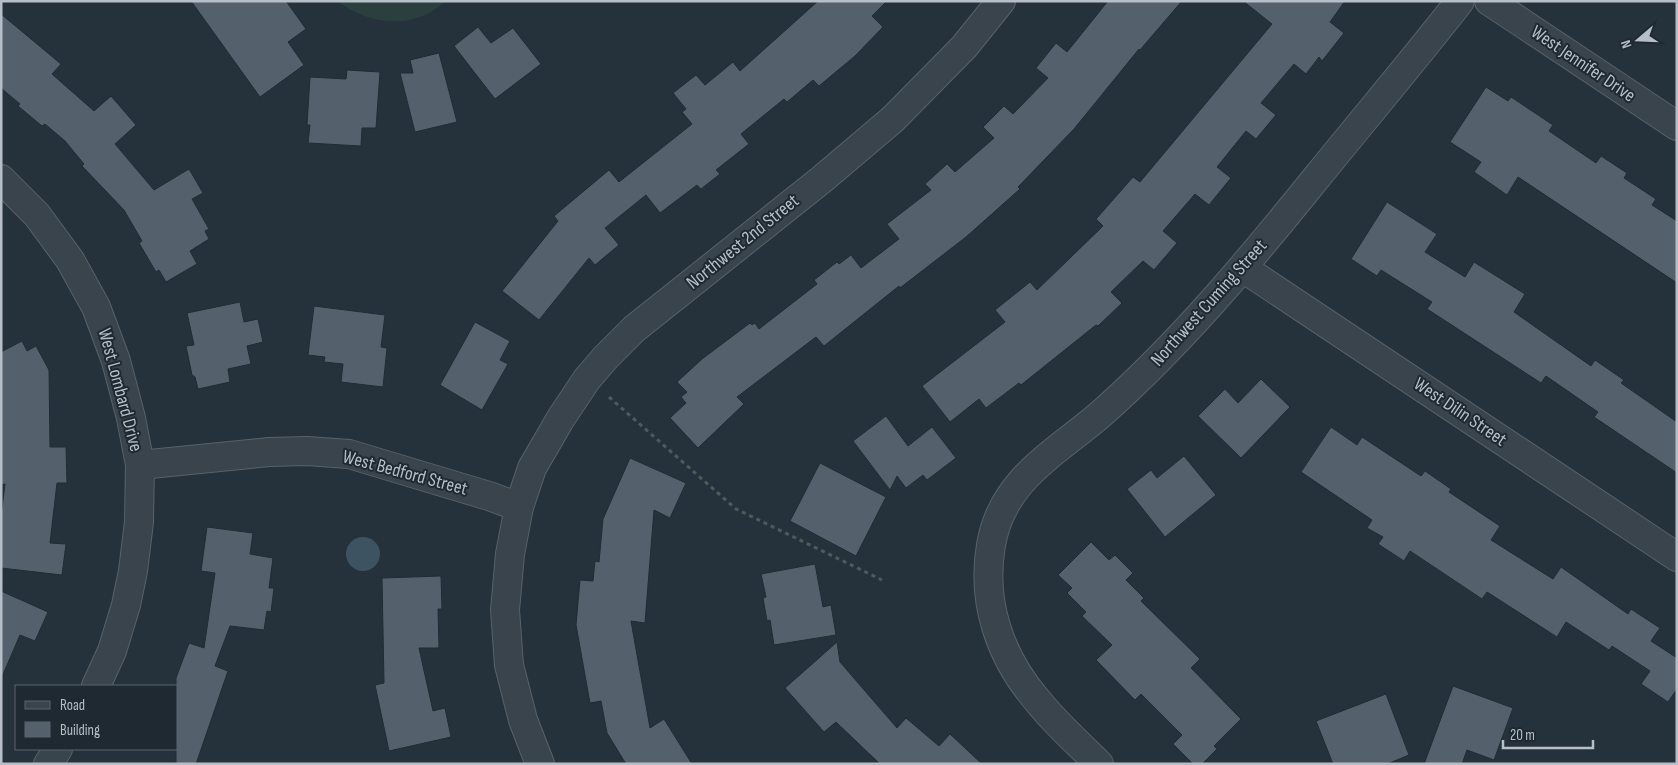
<svg xmlns="http://www.w3.org/2000/svg" width="1678" height="765" font-family="'Sofia Sans Condensed',sans-serif">
	<style>
		.green { fill: #2b403e }
		.water { fill: #3e5362 }
		.building { fill: #54616c; stroke: #212b33 }
		.lines { fill: none; stroke-linecap: round; stroke-linejoin: round }
		.street-casing { stroke: #58626a; stroke-width: 30 }
		.path { stroke: #4a5d5c; stroke-width: 3; stroke-dasharray: 4 4; stroke-linecap: butt }
		.street { stroke: #3a444c; stroke-width: 28 }
		.labels { text-anchor: middle; dominant-baseline: central; stroke-width: 4; stroke-linejoin: round; paint-order: stroke }
		.street-label { font-size: 19px; fill: #b6bfc7; stroke: #1f2931 }
	</style>
	<rect width="100%" height="100%" fill="#26323b"/>
	<path class="green" d="M337,1H445C415,31 369,25 337,1Z"/>
	<circle class="water" cx="363" cy="554" r="17"/>
	<g class="building">
		<polygon points="191,1 286,1 306,29 288,42 304,65 260,97"/>
		<polygon points="818,1 887,1 872,16 883,27 855,56 819,86 813,80 787,102 784,99 741,134 749,144 716,170 720,174 701,189 697,185 660,213 646,195 605,228 619,245 595,265 589,258 539,320 502,291 558,221 554,216 609,170 619,182 692,124 682,112 686,109 673,93 696,75 705,85 733,62 740,71"/>
		<polygon points="1108,1 1182,1 1140,50 1139,49 1074,129 1018,187 1020,189 966,237 900,288 899,286 824,346 816,337 737,397 744,404 698,448 670,418 686,403 681,397 687,392 677,382 702,359 750,323 752,325 755,323 759,329 817,284 814,280 837,262 839,264 851,255 861,268 899,239 887,224 931,190 925,184 947,164 955,172 994,138 983,127 1004,106 1013,114 1048,78 1036,68 1056,43 1067,52"/>
		<polygon points="1243,1 1345,1 1330,22 1344,33 1322,61 1319,57 1306,74 1294,64 1261,103 1276,115 1256,139 1246,131 1217,167 1231,178 1209,205 1195,194 1163,231 1177,243 1154,270 1143,261 1111,292 1122,303 1098,326 1096,325 1021,385 1019,383 986,408 979,399 950,422 922,386 1005,322 995,310 1030,282 1037,290 1103,226 1096,219 1133,177 1140,182 1272,24"/>
		<polygon points="1,14 61,64 52,74 94,111 111,96 136,125 115,144 154,190 189,169 203,193 192,199 209,229 205,231 209,239 190,251 197,264 166,282 159,270 156,272 139,243 142,241 124,210 82,166 84,164 65,141 45,124 42,126 18,106 20,104 1,88"/>
		<polygon points="478,27 491,43 513,28 541,64 495,99 454,46"/>
		<polygon points="439,53 457,122 415,132 400,73 413,73 410,60"/>
		<polygon points="347,70 380,72 376,128 362,128 361,146 308,143 310,125 307,125 310,77 346,79"/>
		<polygon points="1486,87 1508,101 1511,97 1553,125 1549,131 1596,163 1601,156 1627,173 1624,178 1656,199 1652,205 1677,221 1677,283 1518,177 1507,195 1474,172 1481,162 1450,142"/>
		<polygon points="1387,202 1437,234 1425,252 1465,277 1474,262 1525,294 1514,312 1591,366 1595,360 1624,380 1621,383 1677,422 1677,473 1594,417 1598,412 1546,376 1541,383 1427,309 1432,302 1381,270 1377,276 1351,259"/>
		<polygon points="240,302 244,322 258,319 263,342 247,346 251,364 228,369 230,382 198,389 195,377 192,375 186,346 194,345 187,313"/>
		<polygon points="314,306 385,315 381,347 387,348 383,387 341,382 343,364 324,362 325,357 308,355"/>
		<polygon points="475,322 510,341 500,360 508,364 482,410 440,385"/>
		<polygon points="22,341 27,351 36,346 49,370 50,447 66,447 67,483 57,483 50,543 66,544 62,575 1,568 1,516 5,484 1,485 1,352"/>
		<polygon points="1261,379 1290,407 1241,458 1198,416 1225,389 1238,403"/>
		<polygon points="886,416 908,446 932,427 956,458 927,480 923,475 906,488 897,476 890,490 853,441"/>
		<polygon points="1331,427 1357,445 1362,437 1421,476 1425,471 1451,489 1449,492 1500,526 1491,540 1553,579 1561,567 1628,614 1631,609 1660,628 1651,641 1677,658 1677,689 1668,702 1641,684 1650,671 1612,646 1609,650 1566,622 1557,637 1487,592 1482,599 1410,551 1404,561 1378,544 1383,537 1367,528 1372,520 1301,472"/>
		<polygon points="1184,456 1216,495 1165,537 1127,489 1151,470 1157,478"/>
		<polygon points="630,458 686,483 670,518 654,510 645,623 631,621 650,728 664,719 692,764 626,764 607,733 601,701 590,703 576,625 580,580 593,581 595,561 599,562 603,519"/>
		<polygon points="820,463 886,497 856,556 790,521"/>
		<polygon points="207,527 253,533 250,554 273,558 269,588 274,588 271,612 267,611 264,630 230,626 215,666 228,671 196,764 176,764 176,678 189,643 204,648 215,573 201,571"/>
		<polygon points="1091,542 1109,560 1115,555 1133,573 1126,580 1144,598 1141,601 1200,659 1191,668 1241,719 1214,746 1217,749 1202,764 1193,764 1173,744 1182,735 1141,694 1135,700 1096,660 1112,645 1082,616 1086,612 1067,593 1072,588 1058,575"/>
		<polygon points="815,564 823,607 831,605 836,635 774,645 770,620 767,621 763,598 766,597 761,574"/>
		<polygon points="441,576 442,609 438,609 439,648 419,648 433,711 445,708 451,737 389,751 375,685 384,683 382,578"/>
		<polygon points="1,591 48,612 35,641 20,635 1,679"/>
		<polygon points="837,642 840,662 897,728 906,718 939,746 950,734 982,764 880,764 836,722 824,732 785,688"/>
		<polygon points="1453,686 1513,708 1494,760 1467,750 1462,764 1424,764"/>
		<polygon points="1386,694 1409,755 1387,764 1333,764 1316,721"/>
	</g>
	<g class="lines">
		<defs>
			<g id="street">
				<polyline points="1489,1 1677,126"/>
				<polyline points="1,179 37,215 70,260 96,307 116,361 131,418 140,465 139,522 133,571 126,605 112,651 96,686"/>
				<polyline points="1243,268 1677,557"/>
				<polyline points="140,465 269,452 307,451 349,454 489,496 519,507"/>
				<polyline points="48,764 58,749"/>
				<polyline points="540,764 523,720 509,665 505,610 510,554 519,507 532,468 561,418 587,379 606,357 634,329 821,180 893,119 964,47 1001,1"/>
				<path d="M1099,764C1078,743 1055,723 1037,700C1000,657 981,602 991,545C1002,479 1056,453 1102,413C1183,341 1249,261 1317,177C1364,119 1413,61 1460,1"/>
			</g>
		</defs>
		<use href="#street" class="street-casing"/>
		<polyline class="path" points="609,397 736,509 882,580"/>
		<use href="#street" class="street"/>
	</g>
	<g class="labels">
		<g class="street-label">
			<text transform="translate(1583 64) rotate(34)">West Jennifer Drive</text>
			<text transform="translate(743 242) rotate(-39)">Northwest 2nd Street</text>
			<text transform="translate(1209 303) rotate(-48)">Northwest Cuming Street</text>
			<text transform="translate(120 390) rotate(75)">West Lombard Drive</text>
			<text transform="translate(1460 412) rotate(34)">West Dilin Street</text>
			<text transform="translate(405 473) rotate(15)">West Bedford Street</text>
		</g>
	</g>
	<rect width="1678" height="765" fill="none" stroke="#b6bfc7" stroke-width="5"/>
	<rect x="15" y="685" width="162" height="65" fill="#1f2931" stroke="#5b656d"/>
	<rect x="25" y="701" width="25" height="8" fill="#3a444c" stroke="#5b656d"/>
	<text x="60" y="710" font-size="15" fill="#b6bfc7">Road</text>
	<rect x="25" y="722" width="25" height="15" fill="#54616c" stroke="#5b656d"/>
	<text x="60" y="735" font-size="15" fill="#b6bfc7">Building</text>
	<g transform="translate(1638 40) rotate(251)" stroke="#1f2931" stroke-width="4" paint-order="stroke">
	<path d="M0-4L9 19L0 12L-9 19Z" fill="#b6bfc7"/>
	<text y="-8" font-size="14" font-weight="bold" text-anchor="middle" fill="#b6bfc7">N</text>
	</g>
	<path d="M1503 740v8h90v-8" fill="none" stroke="#b6bfc7" stroke-width="2.5"/>
	<text x="1510" y="740" font-size="15" fill="#b6bfc7" stroke="#1f2931" stroke-width="4" paint-order="stroke">20 m</text>
</svg>
